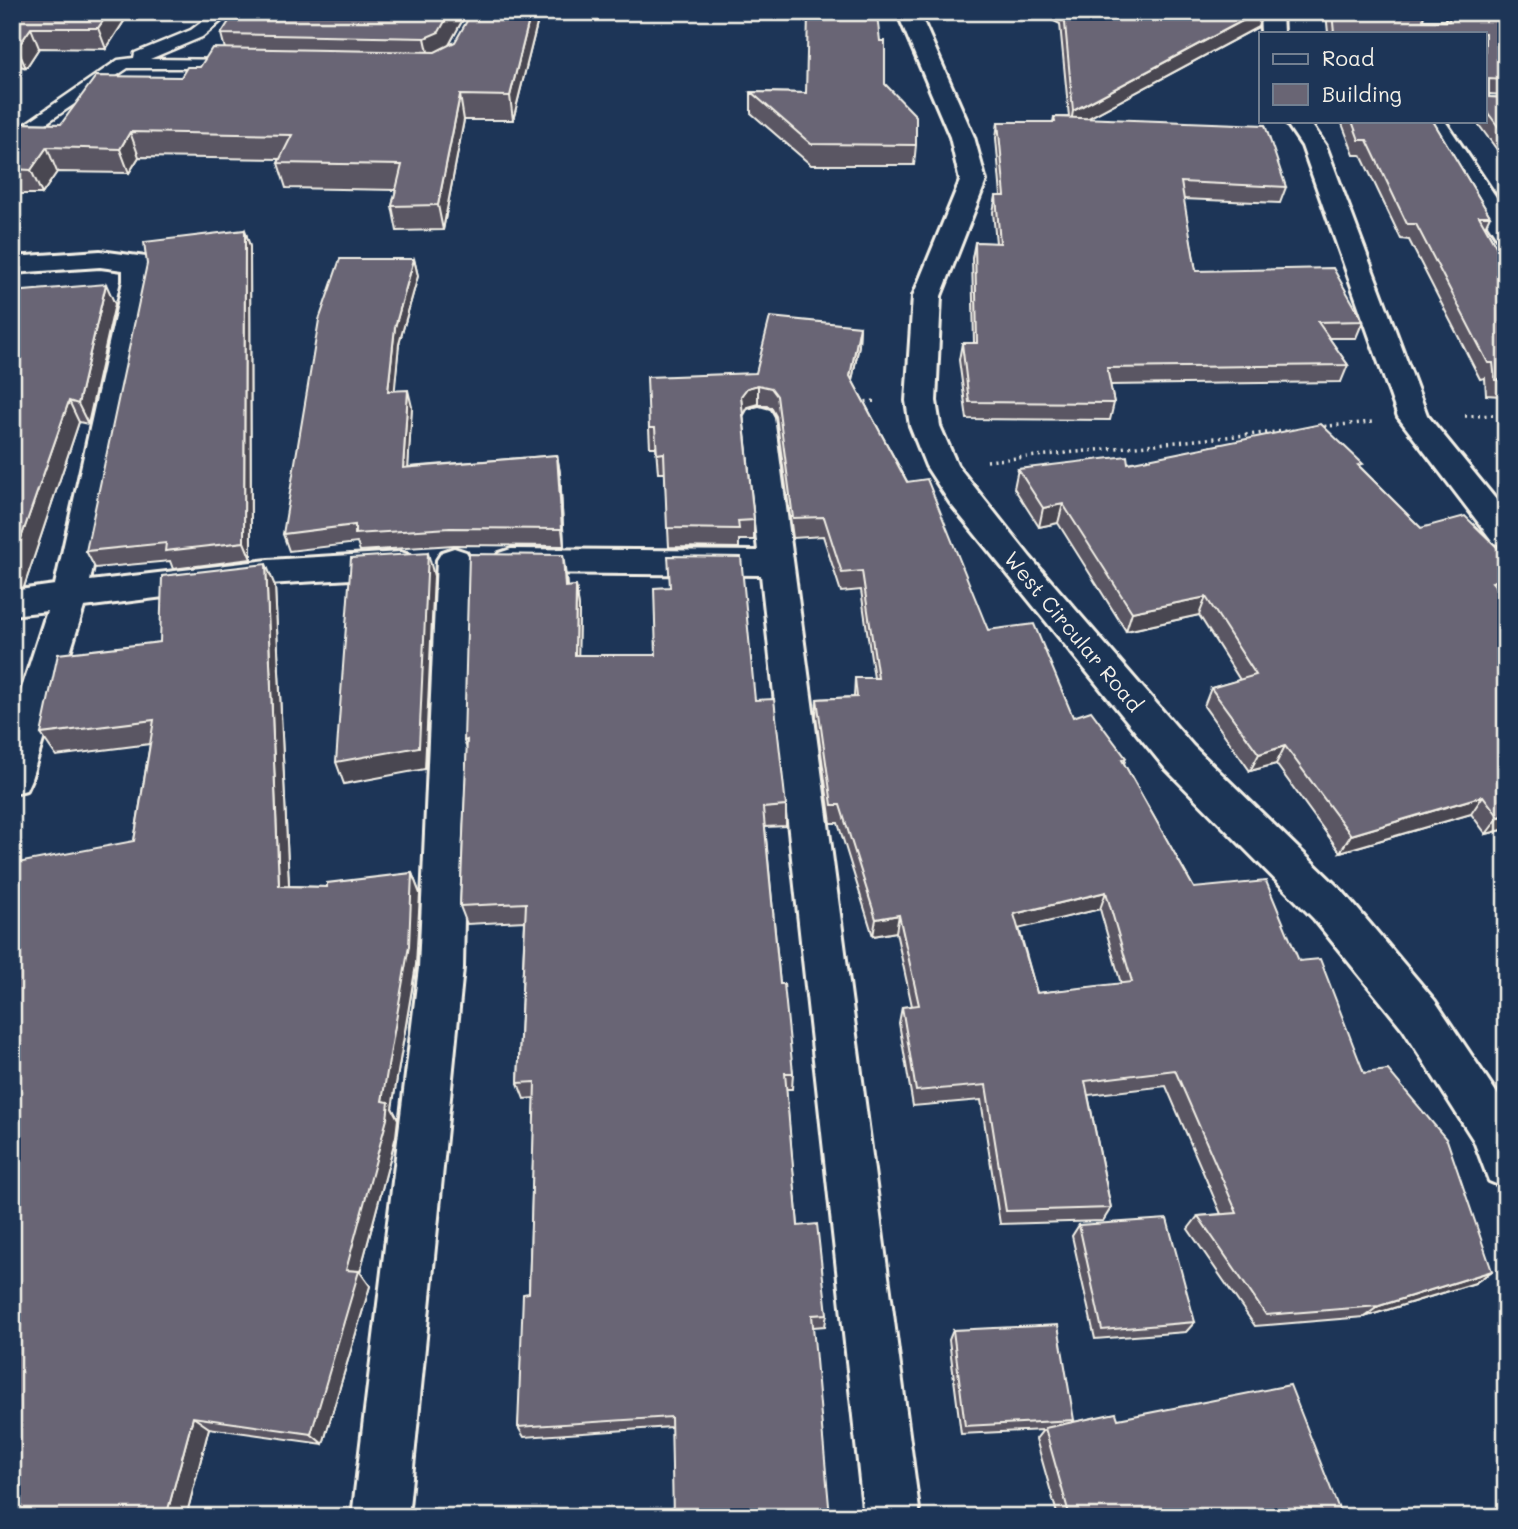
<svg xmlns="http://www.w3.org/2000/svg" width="1518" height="1529" font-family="Mali,sans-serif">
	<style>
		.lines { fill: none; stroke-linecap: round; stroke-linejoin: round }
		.service-casing { stroke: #f4f1e8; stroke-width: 5 }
		.minor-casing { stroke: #f4f1e8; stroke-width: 6 }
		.tertiary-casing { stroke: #f4f1e8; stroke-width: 6 }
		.path { stroke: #f4f1e8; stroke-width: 3.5; stroke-dasharray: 2 4.5; stroke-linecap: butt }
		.service { fill: #1d3557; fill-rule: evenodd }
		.minor { fill: #1d3557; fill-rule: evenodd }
		.tertiary { fill: #1d3557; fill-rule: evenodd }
		.wall { fill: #5a5764; stroke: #f4f1e8; stroke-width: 2; fill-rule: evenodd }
		.shaded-wall { fill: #4a4751; stroke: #f4f1e8; stroke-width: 2 }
		.building { fill: #696574; stroke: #f4f1e8; stroke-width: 2; fill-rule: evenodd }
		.labels { text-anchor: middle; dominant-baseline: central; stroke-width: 5; stroke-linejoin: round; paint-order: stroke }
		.street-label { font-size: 21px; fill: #f4f1e8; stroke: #1d3557 }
	</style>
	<rect width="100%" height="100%" fill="#1d3557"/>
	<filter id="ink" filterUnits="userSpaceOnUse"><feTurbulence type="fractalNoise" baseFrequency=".0143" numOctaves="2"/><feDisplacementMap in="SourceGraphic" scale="14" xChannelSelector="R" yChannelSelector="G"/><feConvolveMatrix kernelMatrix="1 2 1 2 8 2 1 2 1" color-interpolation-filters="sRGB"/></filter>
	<g filter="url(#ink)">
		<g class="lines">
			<defs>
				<polygon id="service" points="215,12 232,12 202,37 150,59 240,60 246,62 246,68 128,68 12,146 12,133 118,60 134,58 135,53 191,30"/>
				<g id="minor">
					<polygon points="1260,12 1282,12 1283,33 1261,33"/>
					<polygon points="1423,12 1445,12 1442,33 1420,33"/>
					<polygon points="1285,121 1309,121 1326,146 1427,415 1506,512 1506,546 1494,543 1398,417 1302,146"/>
					<polygon points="1421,121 1445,121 1506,212 1506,240 1497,238"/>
					<polygon points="100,251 146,257 150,263 151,281 90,581 268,560 401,552 413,556 418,564 413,572 401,576 268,584 84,607 31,779 26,790 12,794 12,719 47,611 12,615 12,591 55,585 123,281 123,270 100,267 12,273 12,257"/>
					<polygon points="759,407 770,410 774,417 920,1517 864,1517 761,575 511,573 499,569 494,561 499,553 511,549 758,551 744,417 748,410"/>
					<polygon points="454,548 466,552 471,560 463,968 408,1517 352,1517 419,968 437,560 442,552"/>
				</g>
				<polygon id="tertiary" points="897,12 919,12 974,137 986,181 941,296 936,401 940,426 957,465 1030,557 1193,746 1344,893 1435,1001 1506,1107 1506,1188 1489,1181 1474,1141 1403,1029 1314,919 1165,768 950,503 926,466 910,426 906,401 913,296 960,181 950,137"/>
			</defs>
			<use href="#service" class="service-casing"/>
			<use href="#minor" class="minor-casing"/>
			<use href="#tertiary" class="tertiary-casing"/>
			<g class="path">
				<polyline points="859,402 878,401"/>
				<polyline points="1465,416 1506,415"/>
				<polyline points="1318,427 1372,422"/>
				<polyline points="987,461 1296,430"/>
			</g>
			<use href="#service" class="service"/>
			<use href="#minor" class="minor"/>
			<use href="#tertiary" class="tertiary"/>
		</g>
		<g class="wall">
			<polygon points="12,12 130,12 106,49 39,48 26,68 12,63"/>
			<polygon points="467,12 449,45 540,12 513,120 464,120 443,230 397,231 392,206 396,190 286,188 278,163 280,159 139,157 129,173 57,172 42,194 12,194 12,123 61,124 181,77 200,67 225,49 221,34"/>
			<polygon points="1036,12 1262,12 1258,27 1088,118 1286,187 1280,203 1183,199 1196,271 1363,321 1356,338 1329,338 1348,365 1341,382 1110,385 1114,403 1110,420 967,419 959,360 962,343 974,343 972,258 975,242 996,243 993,212 996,196 1001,196 996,138 998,122 1053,122 1054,117 1069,117 1060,24"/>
			<polygon points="1326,12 1424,12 1423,20 1446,20 1447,12 1506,12 1506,95 1489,94 1489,97 1506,98 1506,162 1476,121 1485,121 1485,33 1328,33"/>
			<polygon points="885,84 916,145 914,165 811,165 751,113 751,92 806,93"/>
			<polygon points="1341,121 1433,121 1490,216 1485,227 1506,264 1506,402 1501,396 1486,395 1485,378 1480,379 1409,240 1401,239 1361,155 1354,155"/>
			<polygon points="245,230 250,247 251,559 173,569 170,561 95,568 86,551"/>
			<polygon points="414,259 418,276 399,344 394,391 412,407 408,467 557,455 560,473 564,546 454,545 360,551 357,543 289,551 283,534"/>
			<polygon points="12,292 115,304 88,424 79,422 24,587 12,590"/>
			<path d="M860,326L859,345L852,380L988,630L1073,717L1126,758L1124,764L1194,888L1299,961L1364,1073L1492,1271L1475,1283L1364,1317L1255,1326L1188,1229L1198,1216L1221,1214L1166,1086L1088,1095L1111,1208L1103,1221L1000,1224L981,1100L913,1106L899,1023L902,1007L912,1006L896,932L873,936L838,823H831L816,717L817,699L854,697L855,678H874L861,590L841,592L823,536L793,538L776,416L771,407L758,404L747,407L743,413L754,520V540H739V548L669,547L665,473H658L656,447H650L649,428L756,373ZM1100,909L1121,984L1037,993L1019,928Z"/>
			<polygon points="1128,463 1361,468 1421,528 1506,556 1506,593 1503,594 1506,829 1486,834 1471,814 1340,852 1276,764 1250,771 1204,706 1211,688 1240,680 1199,615 1126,631 1058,523 1039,527 1014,488 1018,469"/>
			<polygon points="566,576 567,587 576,586 579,607 578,655 755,700 786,806 786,826 765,827 780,984 793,1073 792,1089 786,1089 798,1226 827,1314 825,1326 813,1327 671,1427 524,1437 518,1427 529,1293 535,1098 524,1099 518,1083 525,921 467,924 460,906 467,749 464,741"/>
			<polygon points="275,586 289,886 327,887 412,873 420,894 416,965 392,1108 398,1119 396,1136 360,1272 370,1286 323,1444 209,1428 186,1517 12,1517 134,841 150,744 56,756 41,734 160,642"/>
			<polygon points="1079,1225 1195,1322 1186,1332 1095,1339 1072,1236"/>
			<polygon points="953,1330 1074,1420 1073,1422 1118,1419 1342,1517 1058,1517 1036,1439 1043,1430 961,1434 949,1340"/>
		</g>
		<g class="shaded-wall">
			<polygon points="109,12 130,12 106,49 98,28"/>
			<polygon points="450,12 467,12 443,56 430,61 425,38"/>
			<polygon points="531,12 540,12 513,120 510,96"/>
			<polygon points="1259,12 1262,12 1258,27 1070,128 1073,111"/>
			<polygon points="31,28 39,48 26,68 17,48"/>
			<polygon points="460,95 464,120 443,230 438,205"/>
			<polygon points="130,132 139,157 129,173 120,149"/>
			<polygon points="47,147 57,172 42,194 31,170"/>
			<polygon points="245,230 250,247 251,559 244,542"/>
			<polygon points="414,259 418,276 399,344 393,408 388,391 395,327"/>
			<polygon points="106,284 115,304 88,424 78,404"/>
			<polygon points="860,326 859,345 849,396 850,376"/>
			<polygon points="758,385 758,404 747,407 742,416 741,396 747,388"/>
			<polygon points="408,390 412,407 407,485 403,468"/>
			<polygon points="69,401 79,422 24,587 12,590 12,564"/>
			<polygon points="557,455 560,473 564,546 562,529"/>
			<polygon points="1063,504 1058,523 1039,527 1043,508"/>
			<polygon points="428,553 434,576 425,769 344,784 336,762"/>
			<polygon points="563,555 566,576 568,608 565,587"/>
			<polygon points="266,564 275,586 290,906 279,886"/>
			<polygon points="1506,578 1506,593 1481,601 1492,582"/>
			<polygon points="576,586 579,607 578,675 575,655"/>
			<polygon points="1206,597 1199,615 1126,631 1132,612"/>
			<polygon points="1285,746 1276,764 1250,771 1259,754"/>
			<polygon points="1483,796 1471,814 1340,852 1351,835"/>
			<polygon points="1506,815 1506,829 1486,834 1499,817"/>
			<polygon points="412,873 420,894 416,965 392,1108 398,1119 396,1136 360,1272 370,1286 323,1444 311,1434 382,1101"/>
			<polygon points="1106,892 1100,909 1010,931 1014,914"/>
			<polygon points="899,915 896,932 873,936 876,919"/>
			<polygon points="1492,1271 1475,1283 1364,1317 1379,1306"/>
			<polygon points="193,1417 209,1428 186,1517 166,1517"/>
		</g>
		<g class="building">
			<polygon points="12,12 109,12 98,28 31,28 17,48 12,46"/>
			<polygon points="235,12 450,12 439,32 425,38 221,34"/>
			<polygon points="472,12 531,12 510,96 460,95 438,205 392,206 402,165 278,163 292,135 130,132 120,149 47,147 31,170 12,169 12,123 61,124 96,76 181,77 187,67 200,67 212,48 435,52 455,42"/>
			<polygon points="1064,12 1259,12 1073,111"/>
			<polygon points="1332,12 1424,12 1423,20 1449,21 1450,12 1506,12 1506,80 1489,79 1489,97 1506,98 1506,137 1485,109 1485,33 1334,33"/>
			<polygon points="808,15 877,15 880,41 885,41 885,84 916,116 916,145 811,144 751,92 806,93"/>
			<polygon points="1054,117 1265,125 1286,187 1181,182 1196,271 1333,268 1363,321 1318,322 1348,365 1107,368 1114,403 969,402 962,343 977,343 975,242 1000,243 996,196 1005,196 998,122 1055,122"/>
			<polygon points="1352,121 1433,121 1490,216 1479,216 1506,264 1506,380 1495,380 1493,363 1488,363 1416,224 1407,224 1367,140 1359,140"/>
			<polygon points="245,230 244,542 165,551 166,543 86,551 147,264 144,242"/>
			<polygon points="340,259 414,259 395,327 388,391 408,390 403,468 557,455 562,529 450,528 355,534 355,525 283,534 319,320"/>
			<polygon points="106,284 78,404 69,401 12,564 12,292"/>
			<path d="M770,317L860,326L850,376L907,482L927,479L988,630L1034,624L1073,717L1091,711L1126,758L1122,760L1194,888L1266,881L1299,961L1320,959L1364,1073L1388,1070L1447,1140L1492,1271L1379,1306L1266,1315L1198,1216L1237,1213L1175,1070L1085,1081L1111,1208L1006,1211L986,1085L916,1091L902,1007L919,1005L899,915L876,919L840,805H832L817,699L857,697L855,678H878L862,571L842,573L824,517L793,518L777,396L771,388L758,385L747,388L741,396L754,520L738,521L739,529L667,528L664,453L657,454L655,428H649L647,377L756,373ZM1106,892L1132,982L1037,993L1014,914Z"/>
			<polygon points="1321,424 1363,464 1358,465 1421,528 1465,516 1506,556 1506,578 1492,582 1506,598 1506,815 1499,817 1483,796 1351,835 1285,746 1259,754 1211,688 1256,675 1206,597 1132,612 1063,504 1043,508 1018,469 1127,456 1128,463"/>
			<polygon points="428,553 419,747 336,762 351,558"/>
			<polygon points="469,554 563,555 565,587 576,586 575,655 656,655 654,588 670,587 668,556 741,557 755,700 774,699 786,806 763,808 780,984 784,984 793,1073 785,1073 798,1226 817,1224 827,1314 812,1315 830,1517 673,1517 671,1417 518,1427 523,1294 529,1293 535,1082 518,1083 526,903 460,906 467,740 464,741"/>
			<polygon points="266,564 279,886 327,887 327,883 412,873 409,946 382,1101 389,1102 387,1119 346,1270 359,1271 311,1434 193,1417 166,1517 12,1517 12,864 134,841 154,720 41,734 58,654 160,642 162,576"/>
			<polygon points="1167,1219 1195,1322 1102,1330 1079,1225"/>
			<polygon points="1058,1325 1074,1420 965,1426 953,1330"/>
			<polygon points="1290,1385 1342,1517 1162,1517 1161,1515 1151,1517 1070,1517 1045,1428 1116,1413 1118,1419"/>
		</g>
	</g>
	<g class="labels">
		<g class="street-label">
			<text transform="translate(1074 631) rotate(50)">West Circular Road</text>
		</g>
	</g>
	<rect width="1518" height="1529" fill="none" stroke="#1d3557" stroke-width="42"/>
	<rect x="21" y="21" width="1476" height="1487" fill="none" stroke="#f4f1e8" stroke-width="2.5" filter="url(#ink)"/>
	<rect x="1259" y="32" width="228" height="91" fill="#1d3557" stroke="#738091" stroke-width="2"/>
	<rect x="1273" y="54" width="35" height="10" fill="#1d3557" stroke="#738091" stroke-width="2"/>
	<text x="1322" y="66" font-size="21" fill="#f4f1e8">Road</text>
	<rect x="1273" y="84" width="35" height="21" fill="#696574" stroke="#738091" stroke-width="2"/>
	<text x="1322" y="102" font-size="21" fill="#f4f1e8">Building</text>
</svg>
